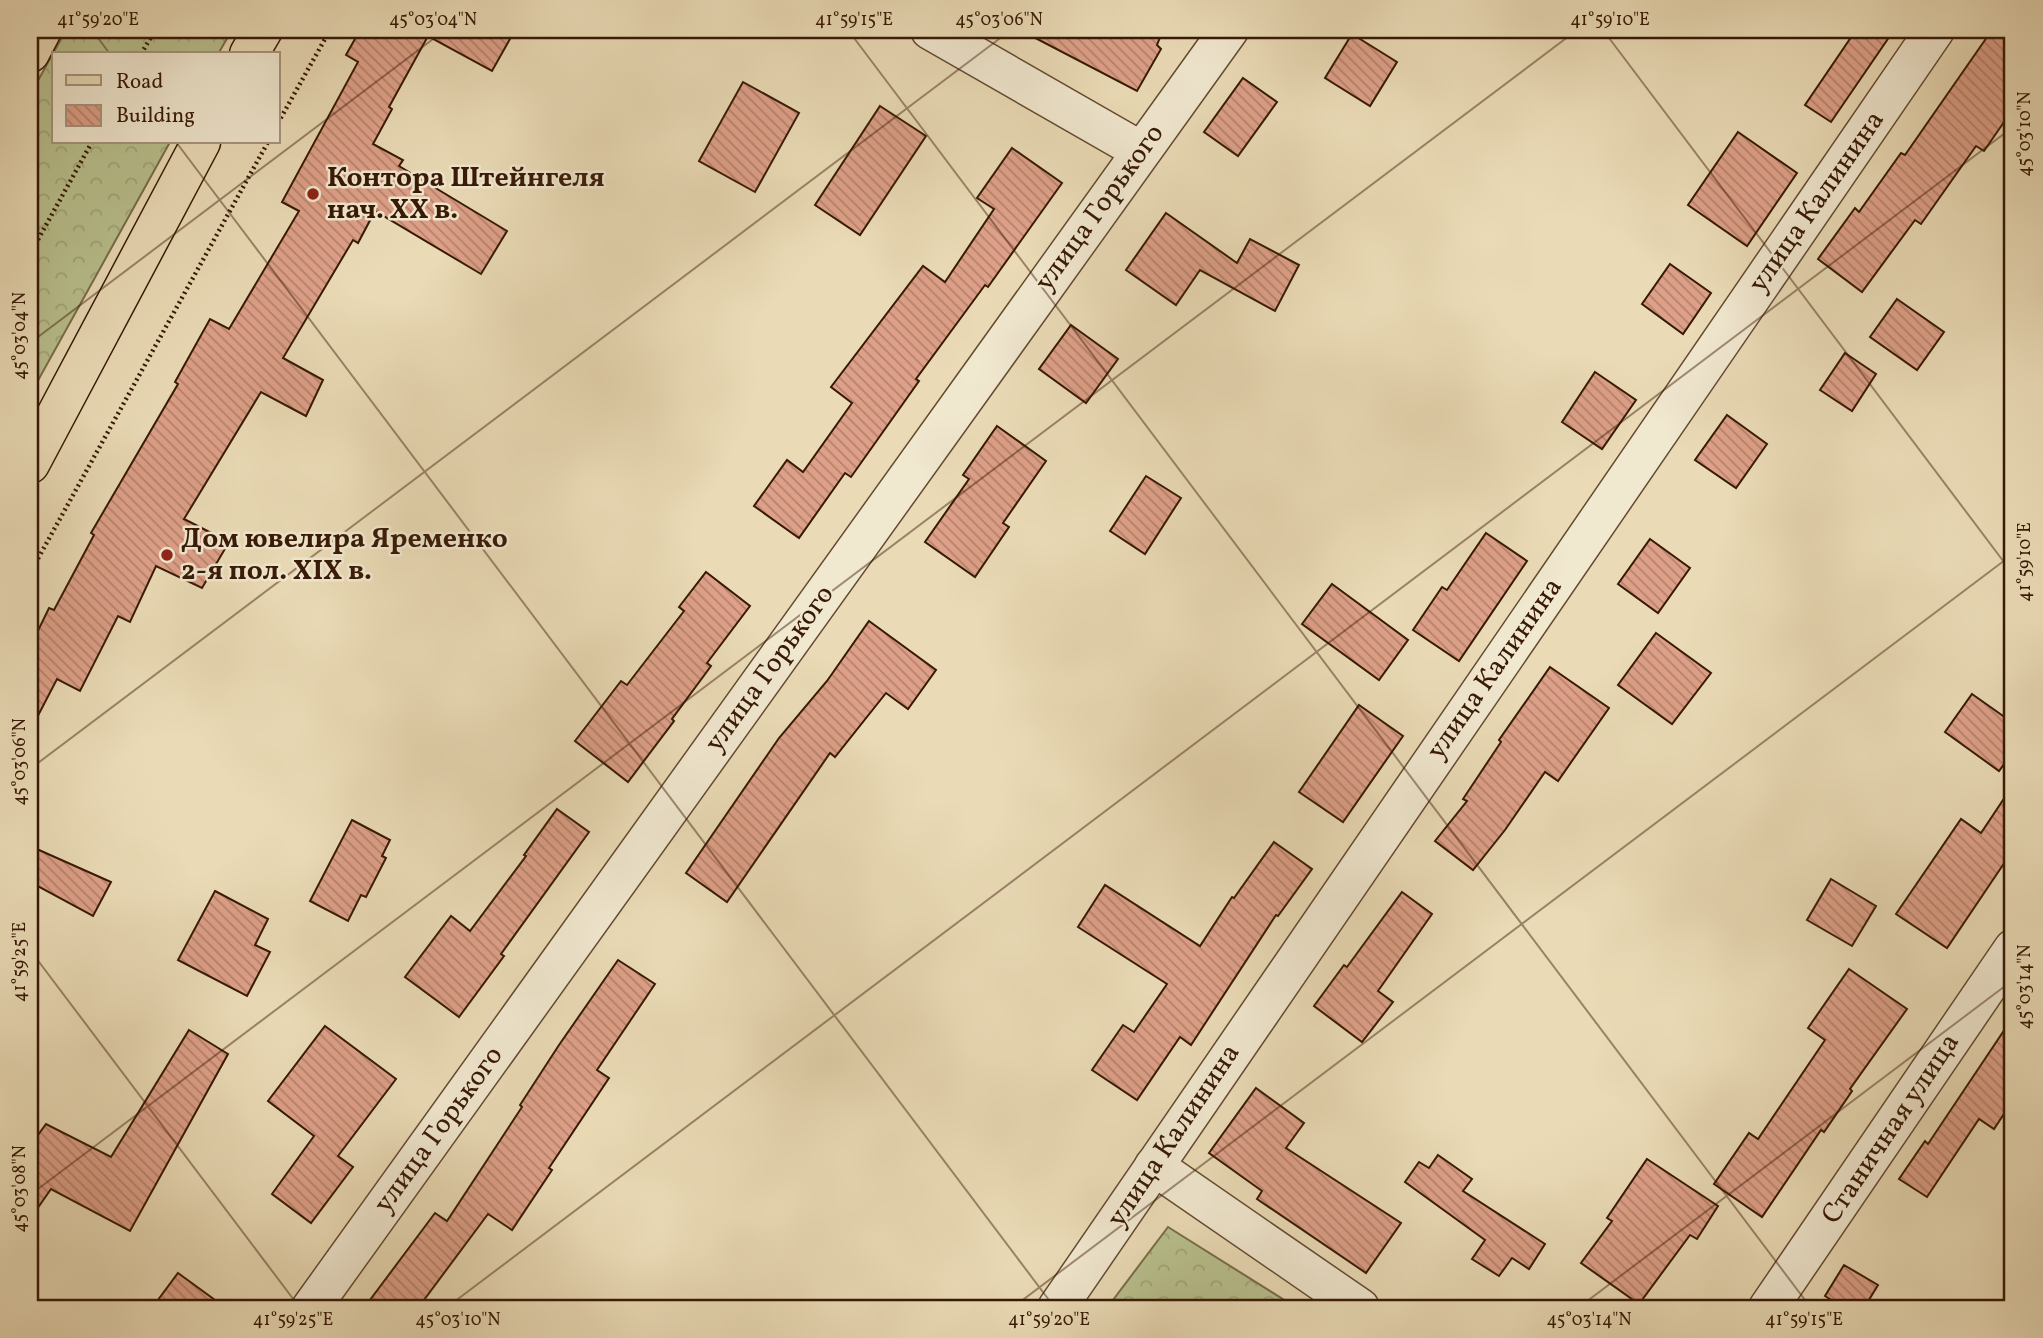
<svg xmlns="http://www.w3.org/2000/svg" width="2043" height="1338" font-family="Vollkorn,serif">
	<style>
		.forest { fill: url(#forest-crowns); stroke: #786c49; stroke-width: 2 }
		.building { fill: url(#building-back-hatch); stroke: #371905; stroke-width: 2 }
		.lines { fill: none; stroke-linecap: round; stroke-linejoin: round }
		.minor-casing { stroke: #644a31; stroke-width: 41 }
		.major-casing { stroke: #371905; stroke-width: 41 }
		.path { stroke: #371905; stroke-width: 4.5; stroke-dasharray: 2 3.5; stroke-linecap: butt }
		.minor { stroke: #f1e8d0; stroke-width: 38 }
		.major { stroke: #eadbb6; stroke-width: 38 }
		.ticks { fill: none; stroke: #371905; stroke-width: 2; stroke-opacity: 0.45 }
		.poi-dot { fill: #8f2418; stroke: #f1e8d0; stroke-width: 2.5 }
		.labels { text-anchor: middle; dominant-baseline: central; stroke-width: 5; stroke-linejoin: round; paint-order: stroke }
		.poi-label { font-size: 28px; font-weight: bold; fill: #371905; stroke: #f1e8d0; text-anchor: start }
		.street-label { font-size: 28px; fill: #371905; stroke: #f1e8d0 }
		.neatline { fill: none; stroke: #371905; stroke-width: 2.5 }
		.ticks-label { font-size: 18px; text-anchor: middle; fill: #371905 }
	</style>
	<defs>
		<pattern id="forest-crowns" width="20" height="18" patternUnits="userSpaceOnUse" patternTransform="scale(1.75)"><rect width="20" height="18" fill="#b8c08d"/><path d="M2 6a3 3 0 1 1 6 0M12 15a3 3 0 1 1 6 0" fill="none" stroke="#9fa478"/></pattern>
		<pattern id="building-back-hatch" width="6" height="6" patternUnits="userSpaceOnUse" patternTransform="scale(1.75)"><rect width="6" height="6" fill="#dea088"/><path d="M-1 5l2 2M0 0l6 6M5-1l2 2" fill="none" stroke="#b5826d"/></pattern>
	</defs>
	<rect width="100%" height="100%" fill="#eadbb6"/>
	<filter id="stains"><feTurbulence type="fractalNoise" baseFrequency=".00286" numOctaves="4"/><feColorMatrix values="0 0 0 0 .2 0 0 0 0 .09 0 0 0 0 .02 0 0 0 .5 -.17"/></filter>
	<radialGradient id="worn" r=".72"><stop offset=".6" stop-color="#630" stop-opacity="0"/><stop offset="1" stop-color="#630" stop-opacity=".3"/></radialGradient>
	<g class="forest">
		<polygon points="66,30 232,30 218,54 54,54 54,142 170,142 30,395 30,95"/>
		<polygon points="1168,1227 1297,1308 1107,1308"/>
	</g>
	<g class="building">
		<polygon points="360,30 515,30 492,71 428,36 389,107 392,109 373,144 403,160 399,166 507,231 481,274 375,211 358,243 353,240 283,358 323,380 306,416 261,392 184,519 229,542 202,588 156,566 130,622 118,616 80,691 57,679 30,731 30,647 49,608 54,610 94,535 91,533 178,384 175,382 210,319 229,329 299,211 282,202 358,62 346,55"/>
		<polygon points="1020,30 1163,30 1157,45 1161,49 1137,91"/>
		<polygon points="1856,30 1894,30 1831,122 1805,105"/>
		<polygon points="1992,30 2013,30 2013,109 1984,151 1976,146 1921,224 1915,220 1862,292 1818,259 1855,208 1859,212 1901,153 1905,155"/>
		<polygon points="1352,34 1397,62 1370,106 1325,78"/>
		<polygon points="1243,78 1277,102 1238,156 1204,132"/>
		<polygon points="743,82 799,113 755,192 699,161"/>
		<polygon points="880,106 926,136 860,235 815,205"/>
		<polygon points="1738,132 1797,173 1747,246 1688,205"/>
		<polygon points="1012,148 1062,183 988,287 985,285 916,379 919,381 851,477 845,473 799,538 754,506 787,460 803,472 852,403 831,387 923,266 945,282 994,209 977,198"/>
		<polygon points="1166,213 1237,263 1250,239 1299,265 1275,311 1200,270 1176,305 1126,270"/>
		<polygon points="1670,264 1711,293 1683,334 1642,304"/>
		<polygon points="1897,299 1944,332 1917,370 1870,337"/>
		<polygon points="1071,325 1118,359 1086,403 1039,369"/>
		<polygon points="1845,353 1876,374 1852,411 1820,390"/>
		<polygon points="1595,372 1636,400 1602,449 1562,422"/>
		<polygon points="1727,415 1767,444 1736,488 1695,460"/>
		<polygon points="997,426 1046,461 1003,523 1009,527 975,577 925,542 969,479 963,475"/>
		<polygon points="1146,476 1181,498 1145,554 1110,531"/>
		<polygon points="1486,533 1527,561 1459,661 1413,630 1442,587 1447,590"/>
		<polygon points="1650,539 1690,568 1658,613 1618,584"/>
		<polygon points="706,572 750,606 707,663 711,666 672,719 674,721 628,782 575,741 621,681 627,685 684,611 679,607"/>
		<polygon points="1332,584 1408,640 1379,680 1302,624"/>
		<polygon points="869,621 936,670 908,709 886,693 835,757 830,753 727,902 686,873 779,738 827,681"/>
		<polygon points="1656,633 1711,673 1672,724 1618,685"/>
		<polygon points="1550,667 1609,708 1558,781 1545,772 1505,830 1473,870 1435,841 1467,801 1463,799 1501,742 1499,740"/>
		<polygon points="1972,694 2013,723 2013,752 1999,771 1945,732"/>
		<polygon points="1359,705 1403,736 1343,822 1299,792"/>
		<polygon points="2013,785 2013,850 1947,948 1896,914 1961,819 1981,833"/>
		<polygon points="557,809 589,832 501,954 504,956 459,1017 405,977 451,916 470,931 526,856 524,855"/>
		<polygon points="352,820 390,840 382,856 386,858 366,897 361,895 348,921 310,901"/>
		<polygon points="1274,842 1312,869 1278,916 1276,915 1191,1045 1180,1037 1137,1100 1092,1070 1123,1025 1134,1032 1167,984 1078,927 1105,885 1200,946 1232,897 1234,898"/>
		<polygon points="30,846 111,882 93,916 30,882"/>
		<polygon points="1831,879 1876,906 1852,946 1807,920"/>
		<polygon points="215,891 268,919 255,945 270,952 247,996 178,960"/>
		<polygon points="1402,892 1432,914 1378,991 1393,1002 1362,1042 1314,1006 1344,965 1347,967"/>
		<polygon points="618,960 655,984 597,1070 609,1078 549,1168 552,1170 512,1230 488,1214 418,1308 364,1308 435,1213 447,1221 522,1107 520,1105 559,1045"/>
		<polygon points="1849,969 1907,1009 1850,1089 1852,1091 1824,1132 1821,1130 1762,1217 1714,1184 1749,1133 1758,1139 1825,1040 1808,1028"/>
		<polygon points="2013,1017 2013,1100 1994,1129 1979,1119 1927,1197 1899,1179 1925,1141 1928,1144"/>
		<polygon points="325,1026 396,1079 338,1156 353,1167 311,1223 272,1194 314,1136 268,1101"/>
		<polygon points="189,1030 228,1054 130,1231 51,1189 30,1219 30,1146 46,1124 111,1157"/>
		<polygon points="1256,1088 1304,1123 1286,1148 1401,1223 1366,1273 1257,1199 1262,1191 1209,1153"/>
		<polygon points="1438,1155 1472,1179 1463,1191 1545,1244 1529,1269 1512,1258 1499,1276 1472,1259 1485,1240 1405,1182 1419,1162 1429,1168"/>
		<polygon points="1647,1159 1718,1206 1697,1239 1690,1235 1639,1304 1581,1263 1612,1221 1607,1218"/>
		<polygon points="1844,1265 1878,1285 1864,1308 1844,1308 1825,1296"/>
		<polygon points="178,1273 226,1308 152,1308"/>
	</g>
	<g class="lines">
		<defs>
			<g id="minor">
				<polyline points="930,30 1141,151"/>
				<polyline points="1154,1166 1360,1308"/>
				<polyline points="311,1308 1229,30"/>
				<polyline points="1057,1308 1935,30"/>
				<polyline points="1768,1308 2013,949"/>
			</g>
			<g id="major">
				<polyline points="30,53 42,30"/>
				<polyline points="249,54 263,30"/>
				<polyline points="30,464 201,142"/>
			</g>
		</defs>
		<use href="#minor" class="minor-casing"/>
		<use href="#major" class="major-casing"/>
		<g class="path">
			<polyline points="141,54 155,30"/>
			<polyline points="278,123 330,30"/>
			<polyline points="30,254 92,142"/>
			<polyline points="30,573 268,142"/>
		</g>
		<use href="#minor" class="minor"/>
		<use href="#major" class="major"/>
	</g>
	<path class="ticks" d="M92,30L110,54M848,30L1811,1308M1603,30L2013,574M176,142L1055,1308M30,343L445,30M30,769L1011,30M30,950L300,1308M30,1195L1577,30M446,1308L2013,127M1012,1308L2013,554M1578,1308L2013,980"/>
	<g class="poi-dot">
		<circle cx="313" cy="194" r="7"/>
		<circle cx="167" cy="555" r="7"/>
	</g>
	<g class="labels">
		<g class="poi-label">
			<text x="327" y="178">Контора Штейнгеля<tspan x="327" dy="32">нач. ХХ в.</tspan></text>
			<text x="181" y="539">Дом ювелира Яременко<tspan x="181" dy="32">2-я пол. XIX в.</tspan></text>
		</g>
		<g class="street-label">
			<text transform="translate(1817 202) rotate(-55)">улица Калинина</text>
			<text transform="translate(1100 208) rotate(-54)">улица Горького</text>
			<text transform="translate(770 669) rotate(-54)">улица Горького</text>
			<text transform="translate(1495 669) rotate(-55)">улица Калинина</text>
			<text transform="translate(1891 1129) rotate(-56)">Станичная улица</text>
			<text transform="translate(439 1130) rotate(-54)">улица Горького</text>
			<text transform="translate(1174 1136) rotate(-56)">улица Калинина</text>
		</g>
	</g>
	<rect width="2043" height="1338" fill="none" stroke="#eadbb6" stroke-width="77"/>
	<rect x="52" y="52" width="228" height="91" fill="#f1e8d0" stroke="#a7957f" stroke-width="2"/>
	<rect x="66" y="75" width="35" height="10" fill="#eadbb6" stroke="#a7957f" stroke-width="2"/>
	<text x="116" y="88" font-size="21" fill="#371905">Road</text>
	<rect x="66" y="105" width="35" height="21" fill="url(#building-back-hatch)" stroke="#a7957f" stroke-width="2"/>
	<text x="116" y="122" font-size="21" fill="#371905">Building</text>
	<rect x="38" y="38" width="1966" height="1262" class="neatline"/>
	<g class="ticks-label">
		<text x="98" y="25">41°59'20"E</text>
		<text x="433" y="25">45°03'04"N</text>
		<text x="854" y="25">41°59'15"E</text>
		<text x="999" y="25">45°03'06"N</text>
		<text x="1610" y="25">41°59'10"E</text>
		<text transform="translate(2024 134) rotate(-90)" y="6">45°03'10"N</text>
		<text transform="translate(19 336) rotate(-90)" y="6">45°03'04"N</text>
		<text transform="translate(2024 562) rotate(-90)" y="6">41°59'10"E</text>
		<text transform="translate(19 762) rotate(-90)" y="6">45°03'06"N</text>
		<text transform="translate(19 962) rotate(-90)" y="6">41°59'25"E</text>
		<text transform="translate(2024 987) rotate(-90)" y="6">45°03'14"N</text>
		<text transform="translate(19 1189) rotate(-90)" y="6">45°03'08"N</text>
		<text x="293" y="1325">41°59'25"E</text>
		<text x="458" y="1325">45°03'10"N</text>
		<text x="1049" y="1325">41°59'20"E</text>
		<text x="1589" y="1325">45°03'14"N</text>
		<text x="1804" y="1325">41°59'15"E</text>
	</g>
	<rect width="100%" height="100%" filter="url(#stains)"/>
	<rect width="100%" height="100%" fill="url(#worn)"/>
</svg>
